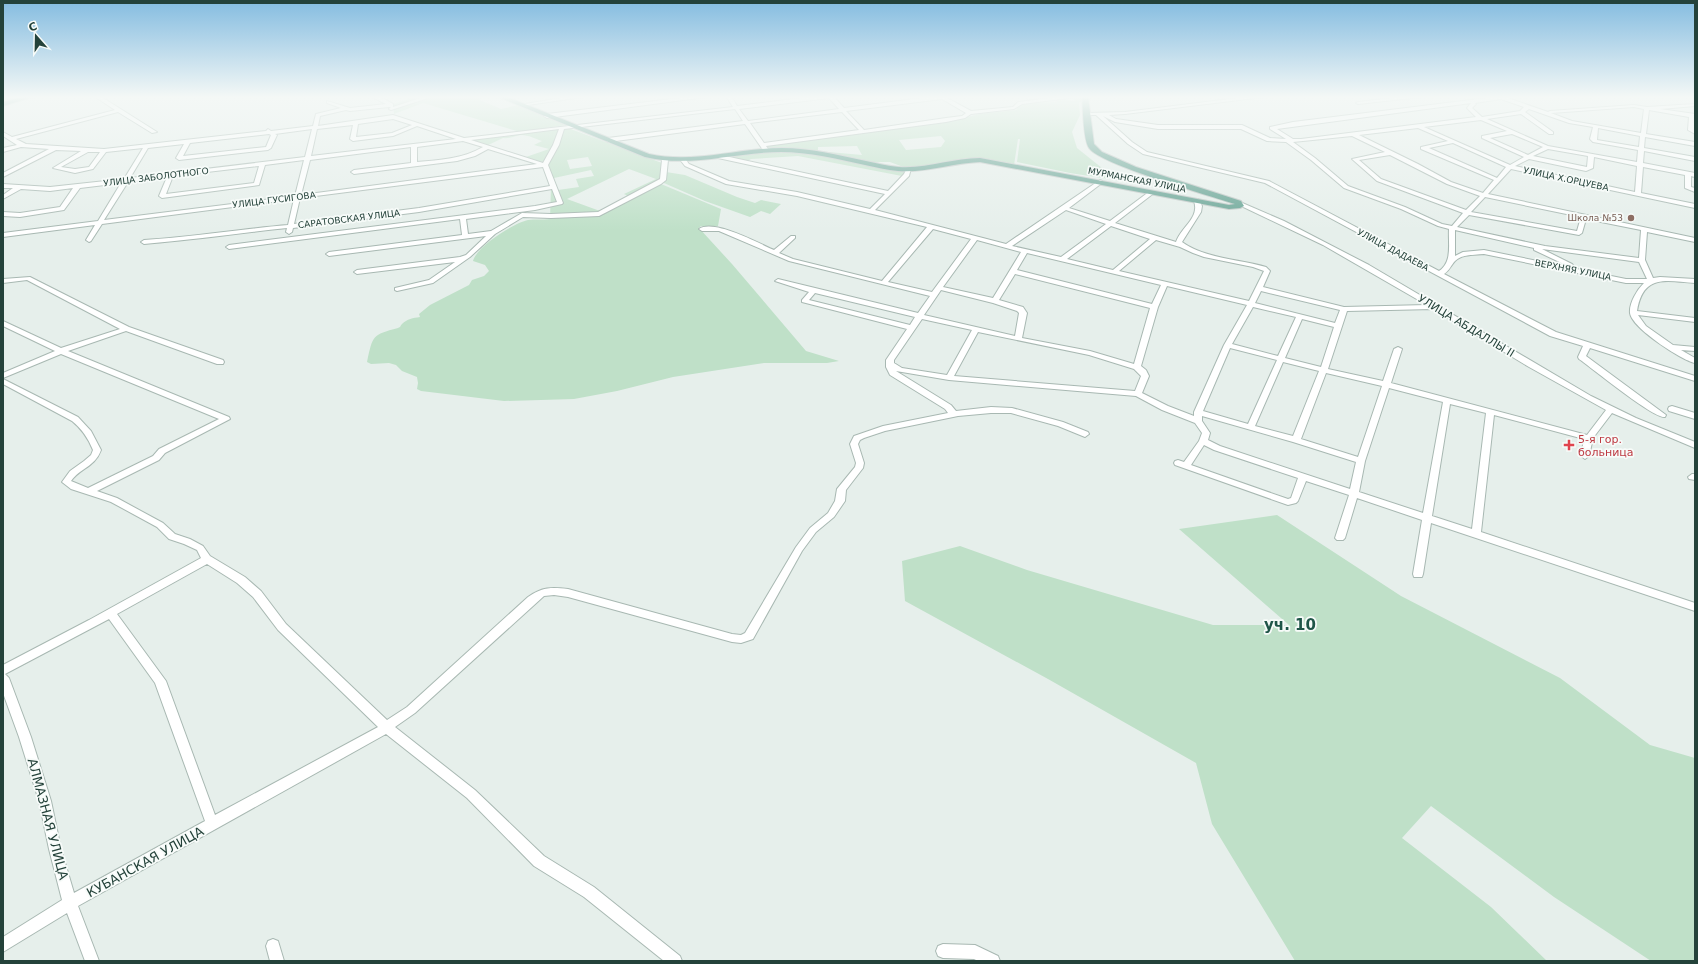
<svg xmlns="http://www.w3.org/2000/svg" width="1698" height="964" font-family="'DejaVu Sans',sans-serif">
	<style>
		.green { fill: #bfe0c8; fill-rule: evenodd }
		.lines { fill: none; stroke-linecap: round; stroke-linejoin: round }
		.minor-casing { stroke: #a8b8b2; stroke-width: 2 }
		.major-casing { stroke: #c2cac8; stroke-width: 2 }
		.minor { fill: #fff; fill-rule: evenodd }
		.major { fill: #6aa596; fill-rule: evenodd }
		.education-dot { fill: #8d6e63; stroke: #f7fbf9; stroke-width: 1.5 }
		.health-dot { fill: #e0444e; stroke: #f7fbf9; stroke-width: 1.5 }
		.labels { text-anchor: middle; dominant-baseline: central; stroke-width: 3.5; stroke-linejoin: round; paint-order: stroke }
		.far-street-label { font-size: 9px; fill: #24423a; stroke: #f7fbf9 }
		.far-education-label { font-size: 9px; fill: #785e54; stroke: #f7fbf9; text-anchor: end }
		.street-label { font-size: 11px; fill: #24423a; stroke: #f7fbf9 }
		.health-label { font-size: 11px; fill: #be3a42; stroke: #f7fbf9; text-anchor: start }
		.near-street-label { font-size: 13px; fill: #24423a; stroke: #f7fbf9 }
		.district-label { font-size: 15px; font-weight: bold; fill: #1f5548; stroke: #f7fbf9 }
	</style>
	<rect width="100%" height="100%" fill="#e6efeb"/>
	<g class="green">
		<polygon points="419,96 487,96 478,99 501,109 518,105 565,125 520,132 423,103 394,114 393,104"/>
		<path d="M1082,97L1083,100L1079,103L1080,115L1072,132L1077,148L1107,172L1109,179L1070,173L1017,162L1020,139H1018L1014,165L984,159L967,158L931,166L906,168L890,162H869L850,158L768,149L766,147L768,146L963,118L979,114L1016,110L1021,104L1025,103L1057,102L1052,100L1060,99L1074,101L1075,100L1069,98ZM941,136L945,141L941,147L906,150L899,140ZM857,146L862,155L818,151V147Z"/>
		<path d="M568,128L662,163L661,179L593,217H596L661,184L721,209L718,226L707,228L701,226L699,228L732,264L806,351L839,361L827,363H764L673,377L617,391L574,399L504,401L421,391L417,389L418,383L417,377L402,371L396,365L389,363L371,364L367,362C373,335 372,335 398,328C401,327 400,326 402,324C407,319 413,318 420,317L419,314L430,305L469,285L472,280L484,276L489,271L485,265L473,261C477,246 514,223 528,220C535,219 543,220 550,219L551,187L547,165L563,129ZM588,157L592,166L570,169L567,160ZM629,169L656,179L624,194L628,196L600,211L567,199ZM591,170L594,176L576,179L579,187L558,190L554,178Z"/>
		<path d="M553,129H560L554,146L550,148H552L545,160L542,162L526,157L549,149L534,145L542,141C536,139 528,135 522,135C517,135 509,139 503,138L486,146L471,140Z"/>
		<polygon points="771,151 809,153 906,172 902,176 798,156 751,159 746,162 728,157"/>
		<polygon points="666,172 685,175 737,197 755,203 761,200 781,204 770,214 761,211 750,217 705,201 664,183 663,181"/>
		<polygon points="1277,515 1401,596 1560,678 1650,745 1695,758 1695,961 1651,961 1554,897 1431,806 1402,838 1491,907 1547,961 1295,961 1212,824 1196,763 1048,679 905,601 902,561 960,546 1027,570 1213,625 1289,625 1179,529"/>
	</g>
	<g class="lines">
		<defs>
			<g id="minor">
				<path d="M94,96H100L157,132L152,133L118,112L16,139L26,144L104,149L266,131L268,129L271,131L313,126L316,114L341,108L327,103V101L350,108L386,104L370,96C379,96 385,99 393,104V107L426,96H434L391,110L389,109L391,107H389L350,111L346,110L320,116L318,126L393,115L464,138L733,107L726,96H731L737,106L818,96H835L834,97L844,108L938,96H954L947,98L971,111L1013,107L1018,102L1026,101L1065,96H1084L1022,104L1014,109L971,114L965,118L946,122L766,146L768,149L765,151L763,150L745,124L608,142L605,140L608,138L743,121L735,109L564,129L559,145L548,165L563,203L562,204L535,210L466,219L468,234L491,231L522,213L551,214L598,212L660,179L662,160L665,158L668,160L666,180L661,184L599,216L551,218L523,217L495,234L470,257L433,283L397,291L395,290V288L429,280L455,262L357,274L354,272L357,270L460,257L466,255L486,236L329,256L326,254L329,252L462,235L460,219L229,249L226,247L229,245L535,206L557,202L552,189L419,212L293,228L292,232L289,234L286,232L287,228C239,233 192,240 144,244L141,242L144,240C192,237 240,229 288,225L294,199L102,224L91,241L89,242L86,240L95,225L3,237V233L98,221L121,183L80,188L64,210L20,217L3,216V212L20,213L60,207L73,188L50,191L21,189L3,199V195L13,188H3V184L50,187L124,179L143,148L106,152L93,169L75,173L53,168L81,151L56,150L3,177V173L49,149L21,147L3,152V148L17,145L3,136V132L12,137L115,110ZM829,98L839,109L748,121L739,109ZM942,99L966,113L962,116L946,118L864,130L846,111ZM842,112L859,130L764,143L750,123ZM393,119L412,125L392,133L356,137L358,124ZM353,125L350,139L353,141L393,136L417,126L456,139L311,156L317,129ZM312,129L305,157L130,178L148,148L184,144L176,158L179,160L268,150L271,148L277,135L275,134ZM559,129L553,145L543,163L471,140ZM269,134L271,135L266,147L183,156L190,143ZM463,141L483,147C462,159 440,160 417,162V147ZM411,147V163L354,170L351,172L354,174L457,161L475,156L488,149L537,164L301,195L310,160ZM88,152H100L89,167L75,169L61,167ZM304,160L295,196L104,220L128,182L167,177L159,196L162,198L259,185L265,165ZM259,166L254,183L166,194L173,176ZM543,167L550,186L419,208L294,224L300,198Z"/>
				<polygon points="573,96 589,96 521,106 519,105"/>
				<polygon points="697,96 714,96 547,118 544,116 547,114"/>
				<path d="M1254,96H1272L1125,114L1109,115L1116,119L1158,125H1242L1270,138L1286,139L1270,129V127L1293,122L1495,97L1494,96H1502L1548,112L1550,111L1634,105L1647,107L1695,104V106L1660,109L1695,114L1694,129L1695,134L1688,130L1689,117L1649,110L1646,134L1695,142V146L1645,137L1644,148L1695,157V161L1644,151L1643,163L1695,173V177L1691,176V187L1695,188V192L1685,188V175L1643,167L1641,193L1695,204V208L1511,169L1488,194L1695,238V242L1647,232L1645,260L1653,278L1660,277L1695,279V283C1667,281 1643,273 1637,311L1695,318V322L1638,315L1646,326L1673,345L1695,347V351L1681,350L1695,358V363C1681,360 1632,328 1630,313C1629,303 1637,290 1644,283H1626L1484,254C1475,255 1462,254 1455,261C1451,265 1450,270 1444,274L1556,332L1695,376V381L1590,348L1586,356L1666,415L1665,417C1654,419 1592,368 1579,359L1578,357L1583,346L1550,336L1265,183L1143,154L1128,144L1096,115H1087L1085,114L1087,113L1125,112ZM1501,99L1524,107L1520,111L1482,117L1472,108L1476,104L1475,103ZM1471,103L1467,108L1476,117L1301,139H1293L1277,129ZM1634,107L1644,109L1641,133L1572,121L1551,113ZM1529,109L1569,123L1593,127L1590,139L1593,142L1638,150L1637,162L1548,146L1487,119L1521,114L1549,134H1553V132L1525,112ZM1103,116L1115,122L1158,129H1241L1267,141L1286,142L1311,160L1344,188L1401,209L1438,226L1449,229C1448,243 1453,262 1439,271L1269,181L1147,152L1132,142ZM1481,120L1507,131L1482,136V138L1524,157L1510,165L1424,127ZM1418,128L1448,141L1421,147V149L1494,180L1483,193L1451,182L1418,164L1359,135ZM1598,128L1640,136L1639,147L1597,140ZM1512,134L1543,147L1528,155L1490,138ZM1352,136L1385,152L1352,159L1377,181L1463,213L1452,226L1442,224L1405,207L1348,186L1315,158L1293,142ZM1453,143L1506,167L1497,178L1429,148ZM1548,149L1588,156L1587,167L1533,156ZM1390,155L1447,184L1480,196L1466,210L1381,179L1359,160ZM1594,157L1637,166L1635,192L1515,166L1529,159L1586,171L1593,168ZM1485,197L1581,217L1577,231L1471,212ZM1469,215L1579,235L1582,233L1586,219L1641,230L1639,258L1545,246L1457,227ZM1455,230L1534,248V250L1570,267L1573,265L1572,264L1542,249L1639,262L1647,279H1626L1484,250L1463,252L1455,256Z"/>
				<polygon points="1410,96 1430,96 1358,104 1356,103 1358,102"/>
				<path d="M720,155L888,191L904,174L907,168H911L909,176L875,210L1006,244L1100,180L1102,181V183L1069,208L1110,221L1150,191H1154V193L1115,223L1176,242C1181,227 1200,218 1194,201L1197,199L1199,200L1202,206L1201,212L1182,242C1206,259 1239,259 1266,267L1270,271L1263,287L1344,307L1427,305L1323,245L1235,203L1240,202L1284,221L1369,265L1591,396L1636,418L1695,442V448L1612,413L1593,438L1589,456L1585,459L1581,456L1584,439L1494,415L1481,532L1695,603V611L1431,523L1423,574L1422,577H1414L1413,574L1422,520L1357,498L1345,538L1343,540H1337L1335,538L1349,495L1306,481L1298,501L1296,503L1288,505L1175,465L1174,463L1175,461L1178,460L1184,462L1199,441L1202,433L1195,423L1162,410L1136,396L949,380L896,371L951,405L956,411L991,407L1012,408L1063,422L1088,432L1089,434L1085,437L1058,426L1011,413H991L958,416L885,431L864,438L860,440L858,444L864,463L863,468L846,490L845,501L834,517L816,532L802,551L753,639L741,643L732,642L568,597L554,595L544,596L415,713L395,727L475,790L544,856L594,887L680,956L682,961H664L584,897L534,866L467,798L386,734L78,906L99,961H85L67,913L3,952V937L62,900L49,849L39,801L19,737L3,693V665L89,620L201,558L197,550L184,544L169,539L157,527L111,502L71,489L62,482L70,471L84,461L91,455L93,450C88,438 82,429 72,421L3,384V379L78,417L91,431L101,450C95,467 80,468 71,481L88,488L153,456L159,449L219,419L61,354L3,378V373L55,351L3,326V321L61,348L120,329L27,280L3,283V279L30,277L129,327L223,360L224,362L223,364H217L126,331L68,351L229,417L230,419L165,453L159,460L97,491L117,498L163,523L175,534L190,539L203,546L210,556L245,577L261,591L286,624L387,720L407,707L528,597C542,587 551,587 568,589L732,634L741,635L745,633L796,547L810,528L828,513L835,501L837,489L855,467L856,463L850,444L854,436L883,426L948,413L945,409L890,375L886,367V360L907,329L802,302V300L809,292L775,281L778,279L918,313L930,296L789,261L719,231H702L699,229C714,219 758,243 774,250L791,236H795V238L779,253L793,259L882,281L927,227L797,196L726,184L685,166L681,161L686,160L689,164L729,181L797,192L870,209L885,194L718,158V156ZM1066,210L1106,224L1061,257L1012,246ZM1111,226L1150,239L1113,270L1067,259ZM933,229L971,239L932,292L888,282ZM977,240L1021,252L993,298L943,287ZM1156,240L1180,247L1193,253L1204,257L1253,267L1264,271L1249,301L1119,271ZM1027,253L1161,285L1152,304L1017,270ZM1015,274L1150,308L1134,364L1090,351L1022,338L1027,313L1023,307L999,300ZM1167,286L1247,305L1224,345L1194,412V416L1168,406L1142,393L1149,376L1146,370L1141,366L1158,307ZM941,290L993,303L1017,311L1019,313L1015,336L924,315ZM1261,291L1340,310L1335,323L1255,303ZM815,293L915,317L910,325L809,300ZM1253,307L1296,317L1278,356L1232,344ZM1433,309L1529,367L1606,410L1587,435L1391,383L1402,349L1398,347L1394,349L1383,381L1328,369L1347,311ZM922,319L972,330L947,375L902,368L894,363V360ZM1302,319L1334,327L1321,367L1285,358ZM978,332L1089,355L1134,369L1141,376L1135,391L954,376ZM1230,348L1277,360L1248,424L1203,411ZM1283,362L1319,371L1293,436L1255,426ZM1326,373L1382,386L1358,457L1301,439ZM1389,388L1443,402L1423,513L1359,492L1365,461ZM1450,404L1486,413L1472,529L1432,516ZM1202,416L1293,442L1356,462L1350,489L1220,446L1208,440L1210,433L1202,421ZM1204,445L1214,450L1298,478L1291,498L1288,499L1191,465ZM207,564L237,583L253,597L278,630L378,727L215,815L166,681L117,614ZM109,619L155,683L205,821L74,893L61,849L51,801L31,737L9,678L5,674Z"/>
				<polygon points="1672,406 1695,413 1695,419 1669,411 1668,409 1669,407"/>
				<polygon points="1692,474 1695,474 1695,480 1689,479 1688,477"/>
				<polygon points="273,939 278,941 284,961 270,961 266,946 268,941"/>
				<polygon points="943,944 975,945 998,956 1000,961 978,961 974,959 943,958 938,956 936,951 938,946"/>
			</g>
			<g id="major">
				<polygon points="25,96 36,96 3,106 3,102"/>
				<path d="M496,96H505L649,154C694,164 737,148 782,148C810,148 838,155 866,161C877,163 887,166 899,167C926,169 953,158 980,158L1229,205L1235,204C1211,196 1099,164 1089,148C1083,139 1083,108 1082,96H1088L1094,144L1102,152L1136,167L1241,201L1244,206L1240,208L1229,209L980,162C953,163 926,173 898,171C887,170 876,167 865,165C838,159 809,152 781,152C735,152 691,168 645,157Z"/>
			</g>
		</defs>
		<use href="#minor" class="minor-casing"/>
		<use href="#major" class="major-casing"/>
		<use href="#minor" class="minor"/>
		<use href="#major" class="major"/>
	</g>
	<linearGradient id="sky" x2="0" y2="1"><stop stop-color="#84bce0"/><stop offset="0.42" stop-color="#f4f8f6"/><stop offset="1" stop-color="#f4f8f6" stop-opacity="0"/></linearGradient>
	<rect width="1698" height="231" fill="url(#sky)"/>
	<circle class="education-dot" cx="1631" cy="218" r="4"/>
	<path class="health-dot" d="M1567 439h4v4h4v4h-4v4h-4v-4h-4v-4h4z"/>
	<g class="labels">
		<g class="far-street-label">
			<text transform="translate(156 177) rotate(-7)">УЛИЦА ЗАБОЛОТНОГО</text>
			<text transform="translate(1566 179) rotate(12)">УЛИЦА Х.ОРЦУЕВА</text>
			<text transform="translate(1137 180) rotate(11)">МУРМАНСКАЯ УЛИЦА</text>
			<text transform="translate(274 200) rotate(-7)">УЛИЦА ГУСИГОВА</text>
			<text transform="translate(349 219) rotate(-7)">САРАТОВСКАЯ УЛИЦА</text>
			<text transform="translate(1393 250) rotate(28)">УЛИЦА ДАДАЕВА</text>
			<text transform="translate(1573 270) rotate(11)">ВЕРХНЯЯ УЛИЦА</text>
		</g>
		<g class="far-education-label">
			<text x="1623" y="218">Школа №53</text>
		</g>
		<g class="street-label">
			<text transform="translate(1466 326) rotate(31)">УЛИЦА АБДАЛЛЫ II</text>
		</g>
		<g class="health-label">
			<text x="1578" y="439">5-я гор.<tspan x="1578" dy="13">больница</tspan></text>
		</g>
		<g class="near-street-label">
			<text transform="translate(48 819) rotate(75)">АЛМАЗНАЯ УЛИЦА</text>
			<text transform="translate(145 862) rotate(-29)">КУБАНСКАЯ УЛИЦА</text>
		</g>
		<g class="district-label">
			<text x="1290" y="625">уч. 10</text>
		</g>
	</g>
	<rect width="1698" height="964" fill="none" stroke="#24423a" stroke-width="8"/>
	<g transform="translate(36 36) rotate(340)" stroke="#f7fbf9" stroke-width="3" paint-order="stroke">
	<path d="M0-3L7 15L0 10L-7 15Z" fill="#24423a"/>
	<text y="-6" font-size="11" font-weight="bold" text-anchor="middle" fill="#24423a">С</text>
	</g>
</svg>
